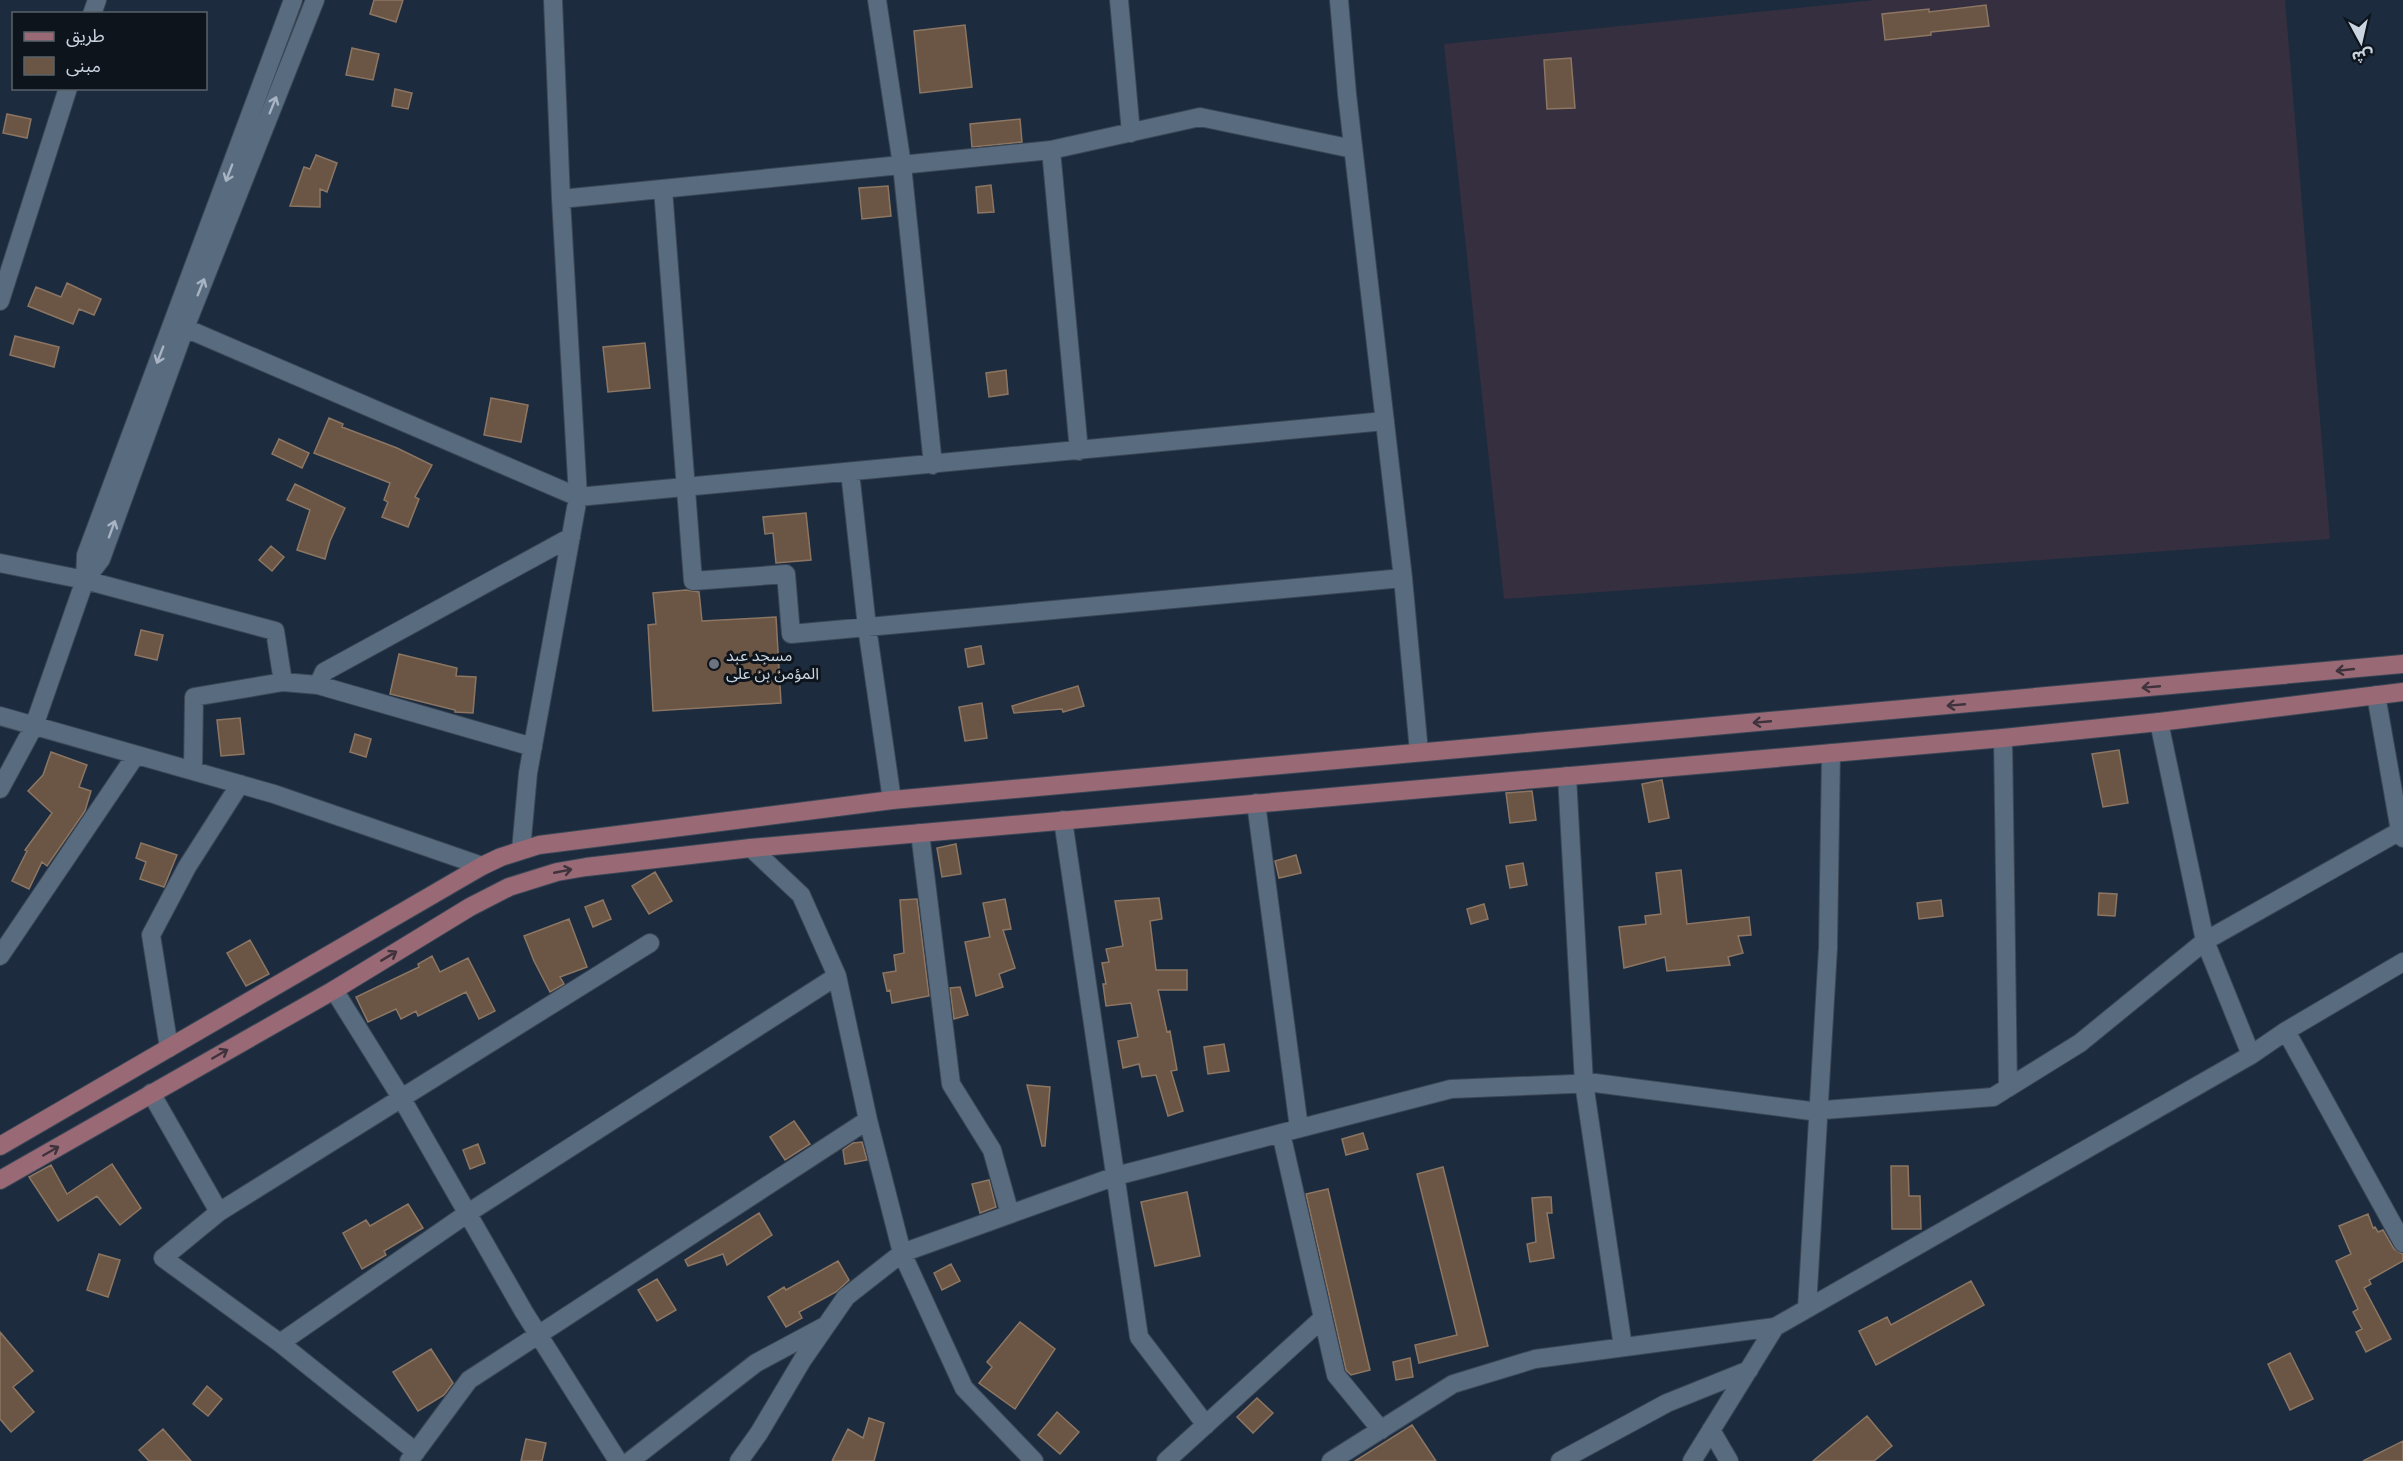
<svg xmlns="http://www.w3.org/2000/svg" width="2403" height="1461" viewBox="0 0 2403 1461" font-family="Overpass,'Noto Sans Arabic',sans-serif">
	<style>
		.commercial { fill: #352f3f }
		.building { fill: #6b5544; stroke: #8c7663; stroke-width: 1.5 }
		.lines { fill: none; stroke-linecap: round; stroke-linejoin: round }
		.minor-casing { stroke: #394655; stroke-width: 20 }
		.major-casing { stroke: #394655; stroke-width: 20 }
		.minor { stroke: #596b7f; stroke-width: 18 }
		.major { stroke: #996a76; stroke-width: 18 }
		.oneway { stroke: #a8b4c3 }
		.oneway2 { stroke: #3e323c }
		.worship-dot { fill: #6b7280; stroke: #0d141c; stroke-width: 2 }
		.labels { text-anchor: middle; stroke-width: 6; stroke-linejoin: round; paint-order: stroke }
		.poi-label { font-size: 16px; fill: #cad4e0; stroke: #0d141c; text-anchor: start }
	</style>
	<rect width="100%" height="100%" fill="#1c2c3e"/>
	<path class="commercial" d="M1875 0H2285L2330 539 1504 599 1444 44Z"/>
	<path class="building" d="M374 0H403L396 22 370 14Z
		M1986 5 1989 26 1931 32V35L1885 40 1882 14 1929 9V12Z
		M965 25 972 87 920 93 914 31Z
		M352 48 379 54 373 80 346 75Z
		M1571 58 1575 108 1547 109 1544 60Z
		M395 89 412 93 408 109 392 106Z
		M7 114 31 119 27 138 3 133Z
		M1020 119 1022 142 972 147 970 124Z
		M316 155 337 163 327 192 320 189V207L290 206 304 167 310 169Z
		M991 185 994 212 978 213 976 187Z
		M888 186 891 216 862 219 859 188Z
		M67 283 101 299 94 315 79 309 73 324 28 306 36 287 61 297Z
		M15 336 59 347 54 367 10 355Z
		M645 343 650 388 608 392 603 347Z
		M1006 370 1008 394 989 397 986 373Z
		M491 398 528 405 521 442 484 435Z
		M329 418 343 424 342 427 397 448 432 465 415 497 419 499 408 527 382 517 388 502 384 500 390 483 314 453Z
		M279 439 309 453 302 468 272 454Z
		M295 484 345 508 330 541 325 559 297 550 310 510 287 500Z
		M806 513 811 560 776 563 773 533 765 534 763 517Z
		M271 546 284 557 272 571 259 560Z
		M686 590 699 592 702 621 776 617 781 703 653 711 648 625 656 624 653 593Z
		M141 630 163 635 157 660 135 655Z
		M981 646 984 664 968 667 965 649Z
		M399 654 457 668 456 676 476 677 473 713 455 712V710L390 694Z
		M1078 686 1084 706 1063 712 1062 709 1014 713 1012 706Z
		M982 703 987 738 965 741 959 707Z
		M240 718 244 754 221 756 217 720Z
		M355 734 371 739 366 757 350 752Z
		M2119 750 2128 803 2103 807 2092 754Z
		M51 752 87 765 79 787 91 791 85 811 47 866 42 862 29 889 12 881 27 851 25 850 52 813 28 791 43 775Z
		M1662 780 1669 818 1649 822 1642 784Z
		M1532 791 1536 820 1510 823 1506 793Z
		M141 843 177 855 164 887 140 879 146 862 136 858Z
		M956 844 961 874 942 877 937 848Z
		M1296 855 1301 873 1279 878 1275 861Z
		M1523 863 1527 885 1510 888 1506 866Z
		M1681 870 1687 924 1749 917 1751 935 1738 936 1743 953 1728 957 1730 965 1667 971 1665 957 1624 968 1619 927 1646 924 1645 916 1661 914 1656 873Z
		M655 872 672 901 649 914 632 886Z
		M2099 893 2117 894 2115 916 2098 915Z
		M1159 898 1162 919 1150 921 1156 970H1187V990H1158L1167 1032 1170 1031 1177 1070 1171 1071 1183 1111 1168 1116 1156 1075 1142 1077 1139 1064 1123 1068 1118 1041 1138 1037 1131 1003 1106 1006 1103 984H1106L1102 963 1109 962 1106 949 1123 946 1115 901Z
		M917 899 929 996 892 1003 890 990 887 991 883 973 896 971 894 955 904 953 900 900Z
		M1005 899 1011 929 1003 930 1015 968 999 974 1003 987 976 996 965 942 990 937 983 903Z
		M603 900 611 919 593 927 585 907Z
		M1941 900 1943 916 1919 919 1917 903Z
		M1484 904 1488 919 1471 924 1467 909Z
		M569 919 587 967 560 977 564 984 550 992 534 961 524 936Z
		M250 940 269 974 246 986 227 953Z
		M432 956 440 972 468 958 495 1011 479 1019 466 992 418 1016 416 1011 401 1019 396 1009 368 1022 356 997 419 967 418 964Z
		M960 987 968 1015 954 1019 950 988Z
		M1224 1044 1229 1071 1208 1074 1204 1047Z
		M1027 1085 1050 1087 1045 1146H1042Z
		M794 1121 810 1144 785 1160 770 1137Z
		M1363 1133 1368 1149 1346 1155 1342 1139Z
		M862 1142 867 1160 845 1164 843 1150 853 1143Z
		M478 1144 485 1163 470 1169 463 1150Z
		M112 1164 141 1208 120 1225 97 1196 58 1221 29 1177 51 1165 67 1194Z
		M1891 1166H1908L1909 1196H1920L1921 1229H1892Z
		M1443 1167 1488 1346 1419 1363 1415 1345 1457 1335 1417 1174Z
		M989 1180 996 1207 980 1213 972 1184Z
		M1328 1189 1370 1370 1351 1375 1346 1370 1306 1194Z
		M1187 1192 1200 1256 1155 1266 1141 1202Z
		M1545 1197H1551L1552 1213H1547L1554 1258 1530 1262 1527 1244 1536 1242 1532 1198Z
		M408 1204 423 1228 384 1251 386 1255 362 1269 343 1233 366 1220 370 1226Z
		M759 1213 772 1235 727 1265 723 1254 688 1266 685 1260Z
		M2368 1214 2373 1228 2375 1227 2378 1232 2383 1230 2394 1249 2403 1254V1261L2369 1280 2371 1284 2364 1288 2391 1339 2366 1352 2356 1332 2362 1329 2353 1312 2358 1309 2336 1261 2351 1254 2339 1226Z
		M99 1254 120 1260 108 1297 87 1290Z
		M838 1261 849 1280 836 1292 799 1312 802 1318 786 1327 768 1297 784 1287 786 1290Z
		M951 1264 960 1281 942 1290 934 1273Z
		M657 1279 676 1310 657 1321 638 1290Z
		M1971 1281 1984 1305 1876 1365 1859 1331 1887 1317 1891 1325Z
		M1020 1322 1055 1349 1015 1409 979 1383 992 1367 987 1362Z
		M0 1332 33 1371 13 1387 34 1412 11 1432 0 1419Z
		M431 1349 453 1383 444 1395 418 1411 393 1372Z
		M2290 1353 2313 1399 2290 1410 2268 1364Z
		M1410 1358 1413 1377 1396 1380 1393 1362Z
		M207 1386 222 1399 208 1416 193 1404Z
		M1257 1398 1273 1413 1253 1433 1237 1417Z
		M1057 1412 1079 1432 1060 1454 1038 1435Z
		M1867 1416 1892 1446 1874 1461H1813Z
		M869 1418 884 1423 874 1461H832L848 1429 863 1438Z
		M1412 1425 1436 1461H1355Z
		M163 1429 191 1461H149L139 1450Z
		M526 1439 546 1443 542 1461H521Z
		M2403 1441V1461H2363Z"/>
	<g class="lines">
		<g class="minor-casing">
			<path id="minor" d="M877 0 902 165 933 465
				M1119 0 1131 133
				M1339 0 1347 94 1403 578 1419 752
				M92 14 97 0
				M1051 150 1079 451
				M663 189 693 581 786 574 791 634 1403 578
				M561 199 1051 150 1200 117 1353 149
				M0 301 68 88
				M185 328 578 497 1385 421
				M850 472 867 627 892 800
				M0 563 85 580 275 631 283 682 194 697 193 771
				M85 580 101 559 185 328 315 0
				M283 682 318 685 533 747
				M318 685 324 672 571 537
				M2376 695 2400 831 2403 838
				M0 716 274 794 482 866
				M2159 722 2205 941 2251 1055
				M2003 738 2008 1088
				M1567 776 1584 1083 1623 1347
				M0 789 34 726 85 580 86 555 293 0
				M1256 803 1299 1128
				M1063 820 1139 1337 1206 1425
				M920 833 951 1084 992 1150 1010 1214
				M751 848 801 895 837 976 868 1120 902 1253 964 1388 1034 1461
				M521 850 528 773 578 497 561 199 553 0
				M0 956 136 755
				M334 990 402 1099 524 1312 618 1461
				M2286 1031 2403 1243
				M169 1048 151 935 187 867 240 784
				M151 1093 219 1212
				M1281 1133 1336 1375 1381 1430
				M1807 1308 1828 948 1831 753
				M280 1343 468 1213 837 976
				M1711 1430 1729 1461
				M416 1452 280 1343 163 1258 219 1212 650 943
				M409 1461 469 1380 868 1120
				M630 1461 756 1363 825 1326
				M739 1461 759 1433 803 1359 846 1297 902 1253 1116 1176 1451 1089 1595 1083 1811 1111 1993 1097 2080 1043 2205 941 2400 831
				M1166 1461 1323 1318
				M1331 1461 1453 1384 1535 1359 1775 1327
				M1560 1461 1667 1403 1749 1370
				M1692 1461 1775 1327 2251 1055 2286 1031 2403 962"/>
		</g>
		<g class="major-casing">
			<path id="major" d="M0 1146 482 866 501 857 539 845 892 800 2403 664
				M0 1180 334 990 470 907 509 887 557 872 586 867 751 848 2003 738 2159 722 2403 692"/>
		</g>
		<use href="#minor" class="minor"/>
		<use href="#major" class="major"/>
	</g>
	<defs><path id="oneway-shaft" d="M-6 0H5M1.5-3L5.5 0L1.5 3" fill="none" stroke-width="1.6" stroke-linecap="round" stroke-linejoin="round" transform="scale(1.5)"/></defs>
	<g class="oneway">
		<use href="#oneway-shaft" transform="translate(273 105) rotate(-68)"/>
		<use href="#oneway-shaft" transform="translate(229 173) rotate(111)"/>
		<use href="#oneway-shaft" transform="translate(201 287) rotate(-68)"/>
		<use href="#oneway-shaft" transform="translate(160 355) rotate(111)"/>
		<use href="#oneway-shaft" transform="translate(112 529) rotate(-70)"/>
	</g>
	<g class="oneway2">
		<use href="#oneway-shaft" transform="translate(2345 670) rotate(174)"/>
		<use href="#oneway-shaft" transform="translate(2151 687) rotate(175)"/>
		<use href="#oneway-shaft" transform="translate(1956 705) rotate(175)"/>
		<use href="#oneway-shaft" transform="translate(1762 722) rotate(175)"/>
		<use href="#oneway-shaft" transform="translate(563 871) rotate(-11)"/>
		<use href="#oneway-shaft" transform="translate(389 956) rotate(-31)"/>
		<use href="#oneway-shaft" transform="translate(220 1054) rotate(-30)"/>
		<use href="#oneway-shaft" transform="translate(51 1151) rotate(-30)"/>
	</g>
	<circle class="worship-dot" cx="714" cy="664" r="6"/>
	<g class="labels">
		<g class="poi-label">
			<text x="726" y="661">مسجد عبد<tspan x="726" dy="18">المؤمن بن على</tspan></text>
		</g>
	</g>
	<rect x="12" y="12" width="195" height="78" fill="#0d141c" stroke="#59616a" stroke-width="1.5"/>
	<rect x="24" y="32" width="30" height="9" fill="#996a76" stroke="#59616a" stroke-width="1.5"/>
	<text x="66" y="42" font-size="18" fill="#cad4e0">طريق</text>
	<rect x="24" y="57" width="30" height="18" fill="#6b5544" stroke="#59616a" stroke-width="1.5"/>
	<text x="66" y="72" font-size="18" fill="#cad4e0">مبنى</text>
	<g transform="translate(2361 42) rotate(172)" stroke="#0d141c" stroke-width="4.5" paint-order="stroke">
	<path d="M0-4.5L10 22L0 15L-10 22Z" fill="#cad4e0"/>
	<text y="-9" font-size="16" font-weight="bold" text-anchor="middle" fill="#cad4e0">ش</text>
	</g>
</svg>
